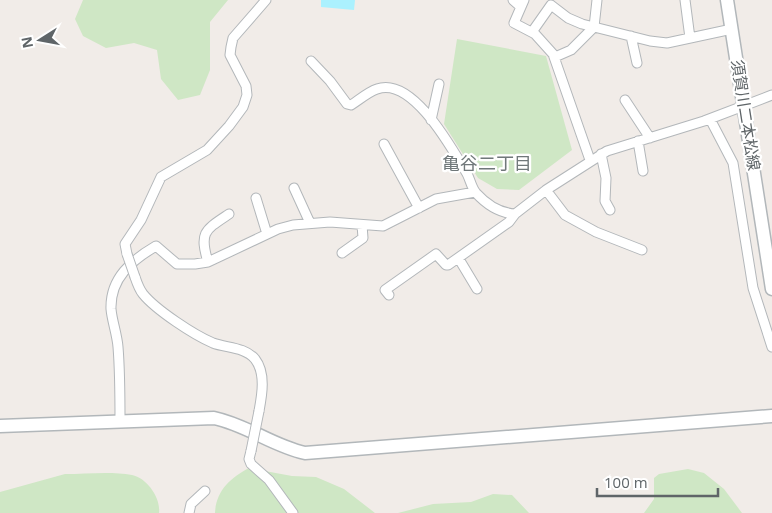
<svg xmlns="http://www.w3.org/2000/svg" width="772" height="513" viewBox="0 0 772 513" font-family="'Open Sans','Noto Sans JP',sans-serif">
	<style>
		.green { fill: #cfe7c5 }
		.water { fill: #abf1fe }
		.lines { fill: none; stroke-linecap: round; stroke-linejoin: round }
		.street-casing { stroke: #b3b7ba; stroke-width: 11 }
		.secondary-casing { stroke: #b2b7ba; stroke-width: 15 }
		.street { stroke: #fff; stroke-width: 9 }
		.secondary { stroke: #fff; stroke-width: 12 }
		.street-bridge-casing { stroke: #b3b7ba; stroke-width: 11; stroke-linecap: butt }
		.street-bridge { stroke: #fff; stroke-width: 9 }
		.labels { text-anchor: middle; stroke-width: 4.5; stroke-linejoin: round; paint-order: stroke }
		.street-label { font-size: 16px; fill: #5f6568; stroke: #fff }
		.neighbourhood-label { font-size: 18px; fill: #70787a; stroke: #fff }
	</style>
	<rect width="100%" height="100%" fill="#f1ece8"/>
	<path class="green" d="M83 0H228L210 22V70L200 95 178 100 161 79 157 50 134 43 106 48 83 36 75 19Z
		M457 39 546 56 572 150 519 190 497 189 478 178 444 124Z
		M249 468 292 476 316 477 344 489 375 513H215C216 491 230 478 249 468Z
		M688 469 704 473 724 489 742 513H644L654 499V478L659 474Z
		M65 474C86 474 111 471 132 475 147 478 161 498 159 513H0V492Z
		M493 494 512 495 529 513H398L433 504 471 502Z"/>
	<path class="water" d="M321 0H355L354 10 321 7Z"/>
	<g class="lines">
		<g class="street-casing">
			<path id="street" d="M513 0 521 7
				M524 0 514 23 535 34 553 54 590 160
				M685 0 690 38
				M532 32 551 5 568 18 582 24 650 41 667 43 732 29
				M631 36 637 63
				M555 57 571 50 594 27 597 0
				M311 61 330 81 347 104 351 105C359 100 368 92 377 89 412 76 451 147 466 172 470 178 471 187 476 193 486 204 500 213 515 214L546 190 607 151 704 121 772 95
				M625 100 650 138
				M710 119 733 163 753 288 772 347
				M431 120 439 84
				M638 141 643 171
				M384 144 419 208
				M601 154 606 178 605 201 610 210
				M294 188 310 223
				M546 190 565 215 596 232 642 250
				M256 198 267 234
				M342 253 363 238 362 225
				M127 254 125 244 141 220 161 177 207 150 229 126 243 107 247 95 246 86 230 55 231 47 233 38 266 0
				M459 259 477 289
				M208 262C199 232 205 230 229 214
				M135 277C137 283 139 289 143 294 156 310 194 335 213 343 226 348 245 347 255 359 266 373 262 395 259 411
				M389 295 385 290 436 254 446 265H448L509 222 515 214
				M120 421C120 396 120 371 118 347 117 334 112 321 111 309 110 278 132 260 156 246L177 264H195L208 262 278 229 293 225 330 222 383 226 436 199 475 192
				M251 451 249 459 251 464 269 480 293 513
				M189 513 191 504 205 491"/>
		</g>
		<g class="secondary-casing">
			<path id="secondary" d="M727 0 772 289
				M0 426 214 418C247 425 273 446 305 453L772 416"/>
		</g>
		<use href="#street" class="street"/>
		<use href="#secondary" class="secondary"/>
		<g class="street-bridge-casing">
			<path id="street-bridge" d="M127 254 135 277
				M251 451 259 411"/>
		</g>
		<use href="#street-bridge" class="street-bridge"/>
	</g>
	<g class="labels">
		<g class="street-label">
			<text transform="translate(746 115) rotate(81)" y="6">須賀川二本松線</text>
		</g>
		<g class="neighbourhood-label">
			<text x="487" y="170">亀谷二丁目</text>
		</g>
	</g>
	<g transform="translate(40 40) rotate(259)" stroke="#ffffff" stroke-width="4" paint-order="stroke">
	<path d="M0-4L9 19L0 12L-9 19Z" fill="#5f6568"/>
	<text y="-8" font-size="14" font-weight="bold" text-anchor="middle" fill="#5f6568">N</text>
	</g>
	<path d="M597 488v8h121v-8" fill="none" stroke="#5f6568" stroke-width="2.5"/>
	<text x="604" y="488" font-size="15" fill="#5f6568" stroke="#ffffff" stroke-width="4" paint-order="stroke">100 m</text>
</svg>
